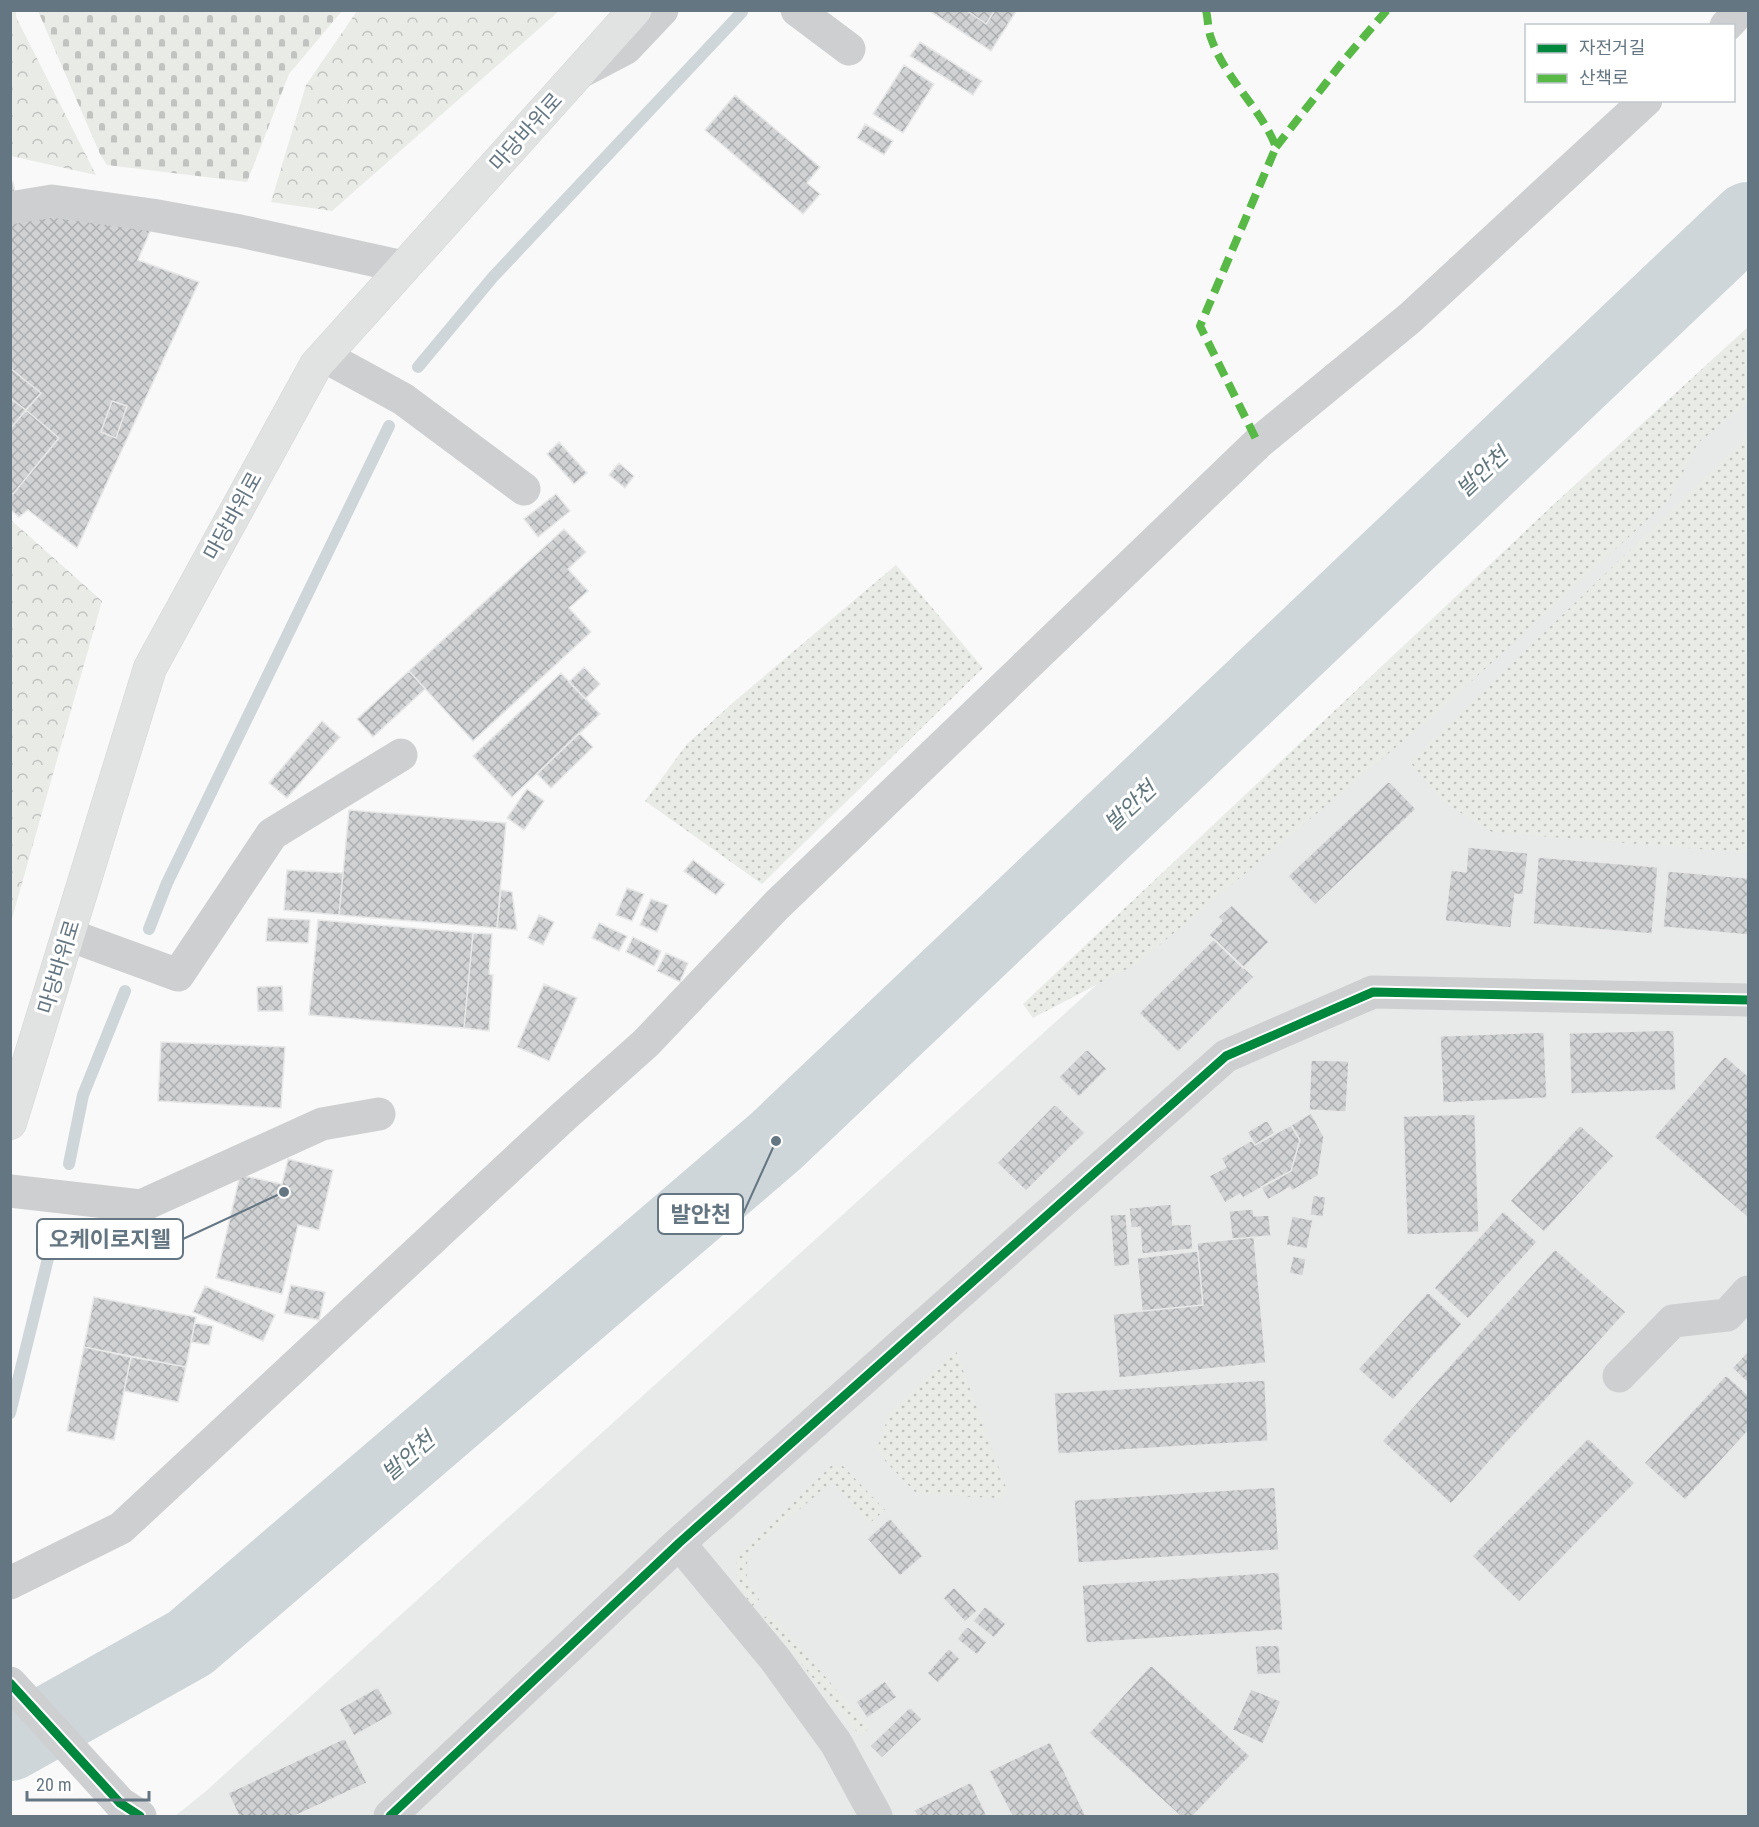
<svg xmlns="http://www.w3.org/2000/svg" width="1759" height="1827" viewBox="0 0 1759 1827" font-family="'Roboto Condensed','Noto Sans KR',sans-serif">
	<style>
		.built { fill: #e8e9e9 }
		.grass { fill: url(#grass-dots) }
		.forest { fill: url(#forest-crowns) }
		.cemetery { fill: url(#cemetery-stones) }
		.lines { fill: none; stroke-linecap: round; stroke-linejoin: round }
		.stream { stroke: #ced6d9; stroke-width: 12 }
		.river { stroke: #ced6d9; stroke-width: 74 }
		.building { fill: url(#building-cross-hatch); stroke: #e8e8e8; stroke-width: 1.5 }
		.major-casing { stroke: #d5d6d7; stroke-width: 34 }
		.minor { stroke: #cecfd0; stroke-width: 33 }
		.major { stroke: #e1e2e2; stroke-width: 33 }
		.quiet { stroke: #58b947; stroke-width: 8; stroke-dasharray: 15 8; stroke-linecap: butt }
		.cycleway-casing { stroke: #fff; stroke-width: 13 }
		.cycleway { stroke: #00873e; stroke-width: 9 }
		.labels { text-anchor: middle; stroke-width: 6; stroke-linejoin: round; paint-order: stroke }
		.street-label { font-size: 21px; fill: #657683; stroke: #fff }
		.water-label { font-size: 22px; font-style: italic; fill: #60757c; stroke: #fff }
		.leader { fill: none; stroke: #657683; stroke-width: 2 }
		.callout-dot { fill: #657683; stroke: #fff; stroke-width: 2 }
		.callout { fill: #fff; stroke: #657683; stroke-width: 2 }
		.callout-label { font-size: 22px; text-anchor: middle; font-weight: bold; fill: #657683 }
	</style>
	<defs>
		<pattern id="grass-dots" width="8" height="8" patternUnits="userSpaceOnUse" patternTransform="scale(1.5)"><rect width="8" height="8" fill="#e8ebe6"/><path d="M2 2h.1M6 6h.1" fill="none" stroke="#c0c3c0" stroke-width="1.8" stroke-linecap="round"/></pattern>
		<pattern id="forest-crowns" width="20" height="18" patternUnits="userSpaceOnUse" patternTransform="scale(1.5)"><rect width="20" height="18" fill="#e8ebe6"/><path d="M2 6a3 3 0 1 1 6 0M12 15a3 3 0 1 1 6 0" fill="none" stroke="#c0c3c0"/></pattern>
		<pattern id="cemetery-stones" width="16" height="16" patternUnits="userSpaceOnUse" patternTransform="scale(1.5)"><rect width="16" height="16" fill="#e8ebe6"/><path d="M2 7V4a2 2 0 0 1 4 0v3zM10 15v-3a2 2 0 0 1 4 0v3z" fill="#c0c3c0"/></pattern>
		<pattern id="building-cross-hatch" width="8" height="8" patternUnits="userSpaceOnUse" patternTransform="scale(1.5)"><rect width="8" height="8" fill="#d0d2d3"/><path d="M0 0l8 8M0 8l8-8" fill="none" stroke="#acafb1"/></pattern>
	</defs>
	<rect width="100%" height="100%" fill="#f9f9f9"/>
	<path class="built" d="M1748 395V1816H175L205 1792Z"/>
	<path class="grass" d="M1748 327V403L1699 442 1668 501 1438 712 1138 963 1033 1018 1023 1004 1553 505Z
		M1748 436V853L1492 832 1442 801 1410 762Z
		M896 565 983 668 762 884 645 801 687 744 736 700Z
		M956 1351 1008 1493 1001 1498 972 1497 916 1493 886 1462 877 1448 890 1412Z
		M831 1466H843L885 1510 869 1524 833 1482 828 1485 752 1550C741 1573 747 1581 760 1601L752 1606C739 1587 734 1580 737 1557Z
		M770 1612 869 1728 860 1736 764 1618Z"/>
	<path class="forest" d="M16 10V17L96 175 11 156 10 11Z
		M357 11H559L332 211 271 202 306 85Z
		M11 520 102 601 11 922Z"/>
	<path class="cemetery" d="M38 11V10L342 11 289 74 247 182 107 165 100 154Z"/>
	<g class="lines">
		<path class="stream" d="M418 367 493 277 742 12
			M149 929 167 883 389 426
			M69 1164 83 1095 125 991
			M10 1413 55 1230"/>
		<path class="river" d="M10 1744 190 1643 776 1141 1748 219"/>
	</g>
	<path class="building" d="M928 10H966L986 24 995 10H1017L991 51Z
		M966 10H995L986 24Z
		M920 42 982 81 973 95 910 56Z
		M904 65 934 84 903 133 873 114Z
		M735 95 820 167 807 183 820 194 803 214 705 130Z
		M865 124 893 141 884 155 857 138Z
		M10 182H13L20 220 96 213 151 229 138 260 199 282 77 548 28 510 19 517 10 509Z
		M10 368 41 393 26 410 10 398Z
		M10 398 26 410 10 429Z
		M112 401 127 406 116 438 101 432Z
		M26 410 59 438 13 494 10 492V429Z
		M559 442 587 473 574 484 547 454Z
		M619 463 634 476 625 488 609 475Z
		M556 494 570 511 538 537 524 519Z
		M564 529 586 552 568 569 588 591 569 608 591 632 473 741 409 671Z
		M584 667 600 684 585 699 569 682Z
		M409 671 425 689 373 737 357 719Z
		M561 673 600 714 512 797 473 756Z
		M322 721 340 737 287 798 269 783Z
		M579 733 593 747 551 788 537 774Z
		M1389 781 1416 809 1315 905 1288 876Z
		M527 789 544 801 524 830 507 818Z
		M349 810 506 823 497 928 339 915Z
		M1468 847 1528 853 1523 895 1515 894 1511 928 1445 921 1451 870 1466 872Z
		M1538 857 1658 867 1652 934 1533 924Z
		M693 860 725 884 716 895 684 871Z
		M287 870 343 873 339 915 284 910Z
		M1668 871 1748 878V935L1663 927Z
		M627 888 644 894 632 921 616 915Z
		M501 890 512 892 517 930 497 928Z
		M651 899 668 905 657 932 640 925Z
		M1232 905 1269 942 1243 968 1209 935 1222 921 1218 917Z
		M539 915 554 922 543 945 528 938Z
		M268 918 310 920 308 943 266 941Z
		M318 920 473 933 464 1028 309 1015Z
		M599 923 627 936 619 951 592 938Z
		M473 933 492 934 489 974 493 975 489 1031 464 1028Z
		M633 937 661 951 654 966 626 952Z
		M1214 939 1254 977 1178 1052 1139 1013Z
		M666 953 688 963 680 982 657 971Z
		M544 984 577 998 549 1061 517 1047Z
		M282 986 283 1011H258L257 987Z
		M1674 1030 1676 1090 1571 1094 1569 1033Z
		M1544 1032 1547 1098 1443 1103 1440 1036Z
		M161 1042 285 1047 281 1108 158 1101Z
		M1087 1049 1107 1069 1079 1097 1059 1077Z
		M1725 1056 1748 1076V1218L1654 1137Z
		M1311 1060 1349 1061 1346 1112 1309 1110Z
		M1055 1104 1085 1133 1026 1191 997 1163Z
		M1311 1113 1324 1137 1318 1176 1292 1191 1290 1187 1268 1200 1261 1187 1291 1171 1300 1140 1291 1125Z
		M1475 1114 1479 1232 1407 1235 1403 1116Z
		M1267 1120 1275 1133 1255 1145 1247 1132Z
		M1291 1125 1300 1140 1291 1171 1243 1198 1240 1194 1225 1203 1209 1176 1226 1167 1221 1158 1252 1140 1255 1145Z
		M1580 1125 1614 1156 1544 1232 1510 1201Z
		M288 1159 333 1170 319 1230 298 1225 282 1294 216 1278 240 1175 282 1184Z
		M1313 1195 1326 1197 1323 1217 1310 1215Z
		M1171 1204 1173 1225 1191 1224 1193 1249 1142 1254 1140 1227 1131 1228 1129 1208Z
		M1253 1209 1254 1216 1269 1215 1271 1236 1232 1239 1229 1211Z
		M1503 1211 1537 1242 1468 1319 1434 1288Z
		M1126 1214 1130 1265 1114 1267 1110 1215Z
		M1292 1216 1313 1220 1307 1249 1286 1245Z
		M1254 1237 1266 1363 1119 1378 1113 1314 1203 1305 1197 1243Z
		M1555 1249 1626 1312 1451 1504 1382 1441Z
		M1198 1251 1203 1305 1142 1311 1137 1258Z
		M1293 1256 1306 1259 1303 1276 1289 1273Z
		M291 1285 325 1292 319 1320 284 1313Z
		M205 1286 275 1315 263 1341 193 1312Z
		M1428 1292 1462 1324 1393 1400 1358 1369Z
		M94 1297 196 1317 186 1367 84 1347Z
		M195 1323 213 1326 209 1345 191 1342Z
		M84 1347 131 1357 114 1440 67 1431Z
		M1748 1351V1383L1732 1368Z
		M131 1357 186 1367 178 1402 124 1391Z
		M1726 1375 1748 1395V1431L1685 1500 1644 1463Z
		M1265 1380 1268 1441 1058 1454 1054 1393Z
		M1588 1438 1635 1483 1519 1602 1472 1556Z
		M1275 1487 1279 1550 1078 1563 1074 1500Z
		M890 1518 923 1556 900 1576 867 1539Z
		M1279 1572 1283 1630 1086 1643 1082 1585Z
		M954 1587 977 1611 965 1622 943 1598Z
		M985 1606 1006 1624 994 1638 973 1621Z
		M967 1626 987 1642 977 1655 957 1639Z
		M1279 1645 1281 1673 1257 1675 1255 1646Z
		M949 1648 960 1659 938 1683 927 1673Z
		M1151 1665 1250 1756 1193 1816H1180L1089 1733Z
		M885 1681 897 1697 867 1718 856 1702Z
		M378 1687 393 1714 354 1736 339 1709Z
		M1251 1689 1281 1701 1263 1744 1232 1730Z
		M910 1707 922 1719 882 1758 870 1746Z
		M345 1738 367 1783 295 1816H239L228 1793Z
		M1050 1742 1086 1816H1012L989 1771Z
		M971 1782 987 1816H917L914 1810Z"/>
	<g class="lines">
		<g class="major-casing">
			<path id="major" d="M10 1123 150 668 316 365 635 10"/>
		</g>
		<path class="minor" d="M797 10 849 49
			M1726 26 1741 10
			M580 72 626 48 662 10
			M10 208 52 201 152 215 240 231 404 267
			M324 356 403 399 524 489
			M69 935 178 975 272 834 401 755
			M10 1191 141 1206 322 1124 379 1114
			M1619 1376 1673 1321 1727 1315 1748 1292
			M679 1543 775 1659 836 1743 876 1816
			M10 1583 121 1528 563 1117 646 1043 777 905 1258 443 1410 318 1646 100
			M10 1683 120 1803 140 1816
			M390 1816 679 1543 1226 1056 1373 992 1748 1000"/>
		<use href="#major" class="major"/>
		<path class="quiet" d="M1206 10C1208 19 1208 30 1211 38 1225 79 1261 108 1276 147L1200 326 1258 443
			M1276 147 1344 60 1387 10"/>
		<g class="cycleway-casing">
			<path id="cycleway" d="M10 1683 120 1803 140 1816
				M390 1816 679 1543 1226 1056 1373 992 1748 1000"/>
		</g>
		<use href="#cycleway" class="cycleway"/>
	</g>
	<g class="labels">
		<g class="street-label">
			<text transform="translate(526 132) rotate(-48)" y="7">마당바위로</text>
			<text transform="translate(233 516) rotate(-61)" y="7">마당바위로</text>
			<text transform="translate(59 967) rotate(-73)" y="7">마당바위로</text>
		</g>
		<g class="water-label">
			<text transform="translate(1482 472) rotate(-43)" y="8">발안천</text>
			<text transform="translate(1130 806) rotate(-43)" y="8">발안천</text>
			<text transform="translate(408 1456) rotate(-41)" y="8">발안천</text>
		</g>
	</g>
	<path class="leader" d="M776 1141L743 1214M284 1192L183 1239"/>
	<g class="callout-dot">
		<circle cx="776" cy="1141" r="6"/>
		<circle cx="284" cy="1192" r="6"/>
	</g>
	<g class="callout">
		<rect x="658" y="1194" width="85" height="40" rx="6"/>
		<rect x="37" y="1219" width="146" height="40" rx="6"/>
	</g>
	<g class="callout-label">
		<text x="701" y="1222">발안천</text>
		<text x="110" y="1247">오케이로지웰</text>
	</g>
	<rect width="1759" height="1827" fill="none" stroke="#657683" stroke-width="24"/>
	<rect x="1525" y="24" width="210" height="78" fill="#ffffff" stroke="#c1c8cd" stroke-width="1.5"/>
	<rect x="1537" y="44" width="30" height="9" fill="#00873e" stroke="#c1c8cd" stroke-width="1.5"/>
	<text x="1579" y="54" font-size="18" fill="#657683">자전거길</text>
	<rect x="1537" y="74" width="30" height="9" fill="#58b947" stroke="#c1c8cd" stroke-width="1.5"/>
	<text x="1579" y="84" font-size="18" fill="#657683">산책로</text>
	<path d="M27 1791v9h122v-9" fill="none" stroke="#657683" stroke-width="3"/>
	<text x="36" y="1791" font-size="18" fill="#657683" stroke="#ffffff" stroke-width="4.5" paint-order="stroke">20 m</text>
</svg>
